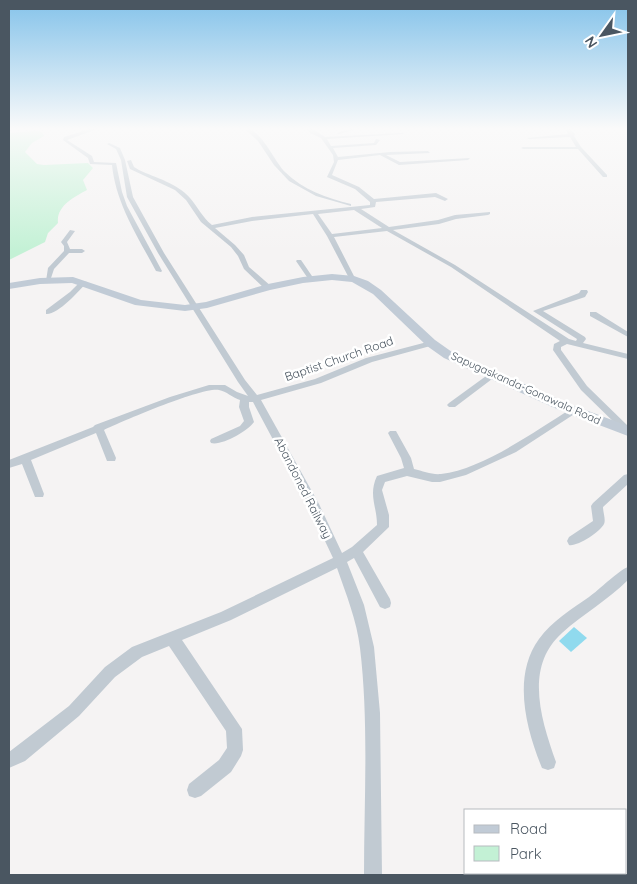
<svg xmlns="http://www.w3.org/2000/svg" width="637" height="884" viewBox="0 0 637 884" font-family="Quicksand,sans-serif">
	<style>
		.green { fill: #c3f1d5 }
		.water { fill: #90daee }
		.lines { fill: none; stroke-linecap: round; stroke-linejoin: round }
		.street { fill: #c1cad2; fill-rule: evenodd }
		.secondary { fill: #c1cbd6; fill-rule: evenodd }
		.labels { text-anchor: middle; stroke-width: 5; stroke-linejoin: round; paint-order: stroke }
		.far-street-label { font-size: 11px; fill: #4a5661; stroke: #fff }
		.street-label { font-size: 12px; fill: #4a5661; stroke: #fff }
	</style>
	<rect width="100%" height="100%" fill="#f5f3f3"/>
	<path class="green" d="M36 131 42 132 44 136 32 143 25 152 37 164 44 165 88 163 93 168 83 180 87 190C74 197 56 206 58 223L48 233 45 242 9 260V133Z"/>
	<path class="water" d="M574 627 587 638 571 652 559 641Z"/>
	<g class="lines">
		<path class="street" d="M93 128H100L67 140 92 156 94 162 116 163 122 192 127 206 162 271 161 272 156 271C138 237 116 204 112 165L90 164 88 158 63 140 64 137Z
			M244 128C261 128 274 161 285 172 303 190 327 198 351 204V206L316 196 289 181 274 165 258 141Z
			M306 128H311L325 137 402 133 404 134 327 139 331 146 374 143 376 139 380 140 376 145 333 148 338 157 390 152 428 151 430 153 386 155 400 162 470 158 468 160 399 165 380 155 338 160 332 175 359 187 374 199 436 193 448 199 445 201 435 197 376 202 375 207 361 209 389 227 438 220 455 215 490 212V214L488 215 456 219 439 224 393 230 455 265 569 339 576 341 577 339 533 311 579 293 581 290H587L588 292 585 297 543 311 585 337 586 339 583 343 628 354V359L567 344 561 347V350L587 386 628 426V434L625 433 581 390 553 350 554 344 560 341 451 267 387 231 334 237 355 278 352 280 349 278 327 236 313 214 252 221 215 228 235 245 244 255 249 267 272 287 265 289 244 269 238 256 231 247 201 222 186 200 175 190 130 169 127 161 131 160 134 167 139 170C156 178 177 183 190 198 198 207 202 217 212 225L252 217 370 205V202L355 189 327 177 334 162 333 155 321 138 310 133ZM354 210 382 228 332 234 318 214Z
			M353 128H361L339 134 337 133Z
			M565 128H569L575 134 574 136 581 147 607 175V177H603L578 149H523L521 148 523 147H576L570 137 529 139 527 138 568 134Z
			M109 143 120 148 125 160 133 197 164 253 245 380 257 395 315 379 366 358 431 341 435 343 434 345 372 362 321 383 261 400 319 504 342 553 352 547 377 525C377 506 368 495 377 476L404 468 401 458 388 433 390 431H396L411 458 414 469C423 471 432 475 441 474 483 469 535 431 571 409H577L579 411 516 452 466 475 440 482H432L407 476 385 482 382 490 389 515V527L363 552 390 599 391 603 390 607 385 609 380 607 354 558 347 562 364 605 374 647 380 713 382 875H364C364 800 369 723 360 648 357 621 346 594 337 568L231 620 182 640 242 729 243 750 241 756 231 772 201 796 195 798 189 796 187 790 189 784 219 760 227 748 226 731 169 646 142 657 115 677 79 716 25 761 9 768V752L69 706 105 667 132 647 221 612 333 558 309 507 253 402H249V407L254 422C248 431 222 446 211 443L210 441 211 439 240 426 244 421 239 407 240 400C233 398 226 391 219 390 202 387 123 421 104 430L116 458 115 461H107L96 433 31 460 44 494 43 497H35L22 464 9 468V460L93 427 95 425 170 397 209 385H225L237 392 248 396 238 382 158 253 127 197 121 160 116 149 107 144Z
			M70 230 75 231 67 242 70 249H82L85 251 82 253H69L54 269 50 281H46L48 268 64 251V246L61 242Z
			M297 260H301L314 279 313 280H309L296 261Z
			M81 281 87 282C79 291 58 315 46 314V310L70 292Z
			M590 312H596L628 332V337L590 316Z
			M493 371 496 372 497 374 496 376 455 407H449L447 405 449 403Z
			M628 474V484L603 507C603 512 606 520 604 524 600 532 577 547 569 545L567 541 569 537 593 521 591 506 593 503 624 475Z
			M628 567V580C608 600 583 614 562 633 524 667 541 720 556 762L554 768 548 770 542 768C526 729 512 676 539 639 552 621 572 609 589 597 599 590 619 570 628 567Z"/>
		<path class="secondary" d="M332 274 354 276 368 281 381 290 435 340 452 352 567 403 628 426V436L557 409 444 358 427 346 373 294 352 282 332 280 303 283 270 290 207 308 185 311 135 305 72 283 40 284 9 289V283L40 278 73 277 141 300 185 305 206 302 268 284 303 277Z"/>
	</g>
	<linearGradient id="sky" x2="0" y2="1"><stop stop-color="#85c3ea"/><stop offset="0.51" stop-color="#fafafa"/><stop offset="1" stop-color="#fafafa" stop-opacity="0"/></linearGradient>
	<rect width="637" height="252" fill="url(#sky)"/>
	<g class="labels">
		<g class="far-street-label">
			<text transform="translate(526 388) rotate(24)" y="4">Sapugaskanda-Gonawala Road</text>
		</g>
		<g class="street-label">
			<text transform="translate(339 359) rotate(-19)" y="4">Baptist Church Road</text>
			<text transform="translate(303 488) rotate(63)" y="4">Abandoned Railway</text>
		</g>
	</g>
	<rect width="637" height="884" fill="none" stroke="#4a5661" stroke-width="20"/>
	<rect x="464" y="809" width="162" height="65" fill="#ffffff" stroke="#b7bbc0"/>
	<rect x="474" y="825" width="25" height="8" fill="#c1cbd6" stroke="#b7bbc0"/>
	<text x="510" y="834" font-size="15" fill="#4a5661">Road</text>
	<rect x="474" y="846" width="25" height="15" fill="#c3f1d5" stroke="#b7bbc0"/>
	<text x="510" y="859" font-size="15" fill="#4a5661">Park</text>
	<g transform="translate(602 35) rotate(237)" stroke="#ffffff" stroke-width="4" paint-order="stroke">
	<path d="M0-4L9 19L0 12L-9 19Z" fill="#4a5661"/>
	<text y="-8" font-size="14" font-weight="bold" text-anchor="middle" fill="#4a5661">N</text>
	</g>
</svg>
